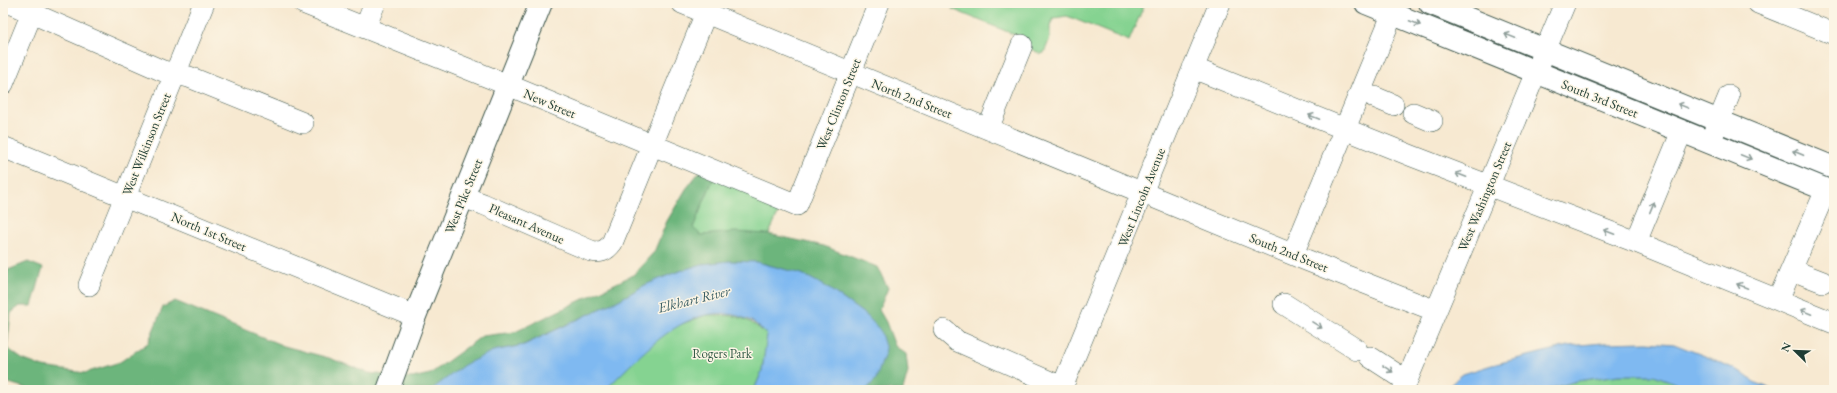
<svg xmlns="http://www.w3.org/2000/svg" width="1837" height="393" viewBox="0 0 1837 393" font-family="'EB Garamond',serif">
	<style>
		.green { fill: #85d391; stroke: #528862 }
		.forest { fill: #6cb57b; stroke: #467958 }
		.water { fill: #7fb9f1; stroke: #4f7b92 }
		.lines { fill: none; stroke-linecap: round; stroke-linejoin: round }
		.minor-casing { stroke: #3f574c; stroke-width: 22 }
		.major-casing { stroke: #3f574c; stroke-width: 24 }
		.highway-casing { stroke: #3f574c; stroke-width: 24 }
		.minor { stroke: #fff; stroke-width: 21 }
		.major { stroke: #fff; stroke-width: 22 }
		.highway { stroke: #fff; stroke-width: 22 }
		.oneway { stroke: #8f9e9a }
		.labels { text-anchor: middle; stroke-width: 3; stroke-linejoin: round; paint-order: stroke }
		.street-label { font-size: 13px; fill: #1f3d34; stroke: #fcf5e5 }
		.park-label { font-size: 13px; fill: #335b47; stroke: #fcf5e5 }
		.water-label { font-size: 14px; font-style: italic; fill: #375c63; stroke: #fcf5e5 }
	</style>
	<rect width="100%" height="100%" fill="#fcf5e5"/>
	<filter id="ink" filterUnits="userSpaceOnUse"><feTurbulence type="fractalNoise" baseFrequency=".025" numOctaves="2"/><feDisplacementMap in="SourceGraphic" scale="8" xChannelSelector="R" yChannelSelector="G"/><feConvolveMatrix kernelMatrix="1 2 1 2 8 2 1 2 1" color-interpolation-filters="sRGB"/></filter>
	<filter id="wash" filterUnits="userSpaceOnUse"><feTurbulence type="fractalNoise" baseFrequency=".012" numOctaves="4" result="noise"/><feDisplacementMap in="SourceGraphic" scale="16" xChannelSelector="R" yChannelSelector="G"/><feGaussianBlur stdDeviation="0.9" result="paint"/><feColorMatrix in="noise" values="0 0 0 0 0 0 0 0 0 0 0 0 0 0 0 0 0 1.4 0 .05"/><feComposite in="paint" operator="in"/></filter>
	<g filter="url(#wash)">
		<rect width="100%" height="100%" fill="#f7e9d1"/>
		<path class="green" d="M955 3H1145L1129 41 1067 16 1054 18 1050 26V38L1044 53 1041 54 1029 48 1025 39 952 9Z
			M1430 14 1519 48 1516 53 1428 17Z
			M716 172 784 200 767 238 730 261 702 264 674 273Z
			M706 315C733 315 746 315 767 335L762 371 754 390H605L640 354 674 327Z
			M1619 375H1654L1694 390H1545L1577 381Z"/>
		<path class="forest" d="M703 167 716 172 693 228 701 235 735 232 768 234 824 246 877 267 888 288 879 310 886 322 895 346 906 354 908 372 903 390H866L876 379 867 316 825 286 802 274 757 262 730 261 702 264 674 273 645 285 619 300 523 345 493 351 431 390H32L3 381V272L28 262 43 268 32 306H20L11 313 7 348 22 359 43 367 85 373 120 362 148 343 163 307 175 301 284 346 329 358 369 373 412 378 430 374 482 336 515 332 633 275 654 252 667 221 686 189Z"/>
		<path class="water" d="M730 261 757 262 802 274 825 286 867 316 880 330 886 350 876 379 866 390H754L762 371 767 335C763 331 758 325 753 322 693 291 644 353 605 390H431L464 365 493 351 524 345 619 300 645 285 674 273 702 264Z
			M1647 342 1674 344 1715 360 1741 372 1754 382 1774 390H1694L1654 375H1619L1577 381 1545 390H1444L1463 374 1492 365 1568 346 1603 343Z"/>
	</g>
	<g filter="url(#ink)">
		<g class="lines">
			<g class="minor-casing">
				<path id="minor" d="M9 3 163 71 189 77 303 123
					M303 3 508 85 797 205 879 3
					M682 3 1306 260 1436 311
					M1758 3 1834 34
					M365 28 375 3
					M1193 68 1412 156 1636 242 1834 323
					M3 84 36 3
					M1374 97 1393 105
					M1413 113 1432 121
					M988 129 1022 45
					M1710 142 1729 96
					M3 147 415 316
					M463 197 483 204 591 251C601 253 606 251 612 243L706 13
					M1636 242 1682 131
					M1293 254 1397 3
					M1792 270 1823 282
					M89 285 204 3
					M1778 300 1826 190
					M1284 304 1357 350
					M944 330 957 341 1062 387
					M1370 357 1407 381
					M1061 390 1220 3
					M1403 390 1565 3"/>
			</g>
			<g class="major-casing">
				<path id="major" d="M1366 3 1834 193
					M1430 3 1834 168"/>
			</g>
			<g class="highway-casing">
				<path id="highway" d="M388 390 415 316 541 3"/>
			</g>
			<use href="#minor" class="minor"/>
			<use href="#major" class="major"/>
			<use href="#highway" class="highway"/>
		</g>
		<defs><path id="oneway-shaft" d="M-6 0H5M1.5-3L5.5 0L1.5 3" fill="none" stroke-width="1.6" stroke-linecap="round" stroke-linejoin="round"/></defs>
		<g class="oneway">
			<use href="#oneway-shaft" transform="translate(1415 23) rotate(22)"/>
			<use href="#oneway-shaft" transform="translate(1510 36) rotate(-158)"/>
			<use href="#oneway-shaft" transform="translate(1683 106) rotate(-158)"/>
			<use href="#oneway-shaft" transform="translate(1314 117) rotate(-158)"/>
			<use href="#oneway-shaft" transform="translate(1798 153) rotate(-157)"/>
			<use href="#oneway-shaft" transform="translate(1746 157) rotate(22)"/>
			<use href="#oneway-shaft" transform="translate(1461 175) rotate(-159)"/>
			<use href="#oneway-shaft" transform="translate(1652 207) rotate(-68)"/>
			<use href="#oneway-shaft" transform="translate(1609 232) rotate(-159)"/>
			<use href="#oneway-shaft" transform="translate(1742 286) rotate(-158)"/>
			<use href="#oneway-shaft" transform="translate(1806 312) rotate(-158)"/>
			<use href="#oneway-shaft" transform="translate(1317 325) rotate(32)"/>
			<use href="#oneway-shaft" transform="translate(1388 369) rotate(32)"/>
		</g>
	</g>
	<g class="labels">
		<g class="street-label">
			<text transform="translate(912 98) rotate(22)" y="5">North 2nd Street</text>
			<text transform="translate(1600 98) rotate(22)" y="5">South 3rd Street</text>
			<text transform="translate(550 103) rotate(23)" y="5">New Street</text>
			<text transform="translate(838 104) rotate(-68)" y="5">West Clinton Street</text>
			<text transform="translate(146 144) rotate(-68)" y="5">West Wilkinson Street</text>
			<text transform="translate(463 196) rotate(-68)" y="5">West Pike Street</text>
			<text transform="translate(1484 196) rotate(-67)" y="5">West Washington Street</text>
			<text transform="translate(1141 197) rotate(-68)" y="5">West Lincoln Avenue</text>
			<text transform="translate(527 223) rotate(24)" y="5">Pleasant Avenue</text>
			<text transform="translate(209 231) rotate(23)" y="5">North 1st Street</text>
			<text transform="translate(1289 252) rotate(22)" y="5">South 2nd Street</text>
		</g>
		<g class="park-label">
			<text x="722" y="358">Rogers Park</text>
		</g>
		<g class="water-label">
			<text transform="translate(694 299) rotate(-14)" y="5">Elkhart River</text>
		</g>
	</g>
	<rect width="1837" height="393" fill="none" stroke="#fcf5e5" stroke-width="16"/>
	<g transform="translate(1795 351) rotate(293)" stroke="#fcf5e5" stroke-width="3" paint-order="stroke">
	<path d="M0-3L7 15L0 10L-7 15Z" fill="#1f3d34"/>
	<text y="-6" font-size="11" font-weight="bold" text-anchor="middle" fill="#1f3d34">N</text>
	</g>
</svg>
